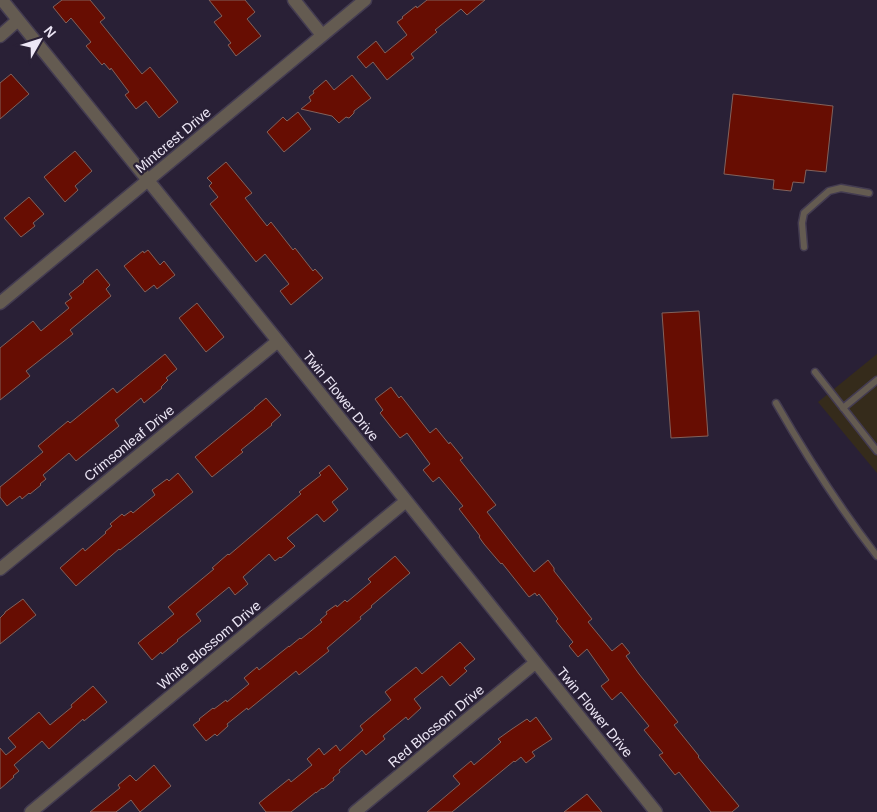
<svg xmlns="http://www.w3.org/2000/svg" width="877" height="812" viewBox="0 0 877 812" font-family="Helvetica,sans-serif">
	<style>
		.commercial { fill: #352b1b }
		.building { fill: #670d02; stroke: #82625c }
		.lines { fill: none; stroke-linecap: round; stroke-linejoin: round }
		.service-casing { stroke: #443c51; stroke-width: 9 }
		.minor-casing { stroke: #443c51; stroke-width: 15 }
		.service { stroke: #645b51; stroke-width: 6 }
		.minor { stroke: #645b51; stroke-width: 12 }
		.labels { text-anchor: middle; stroke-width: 4.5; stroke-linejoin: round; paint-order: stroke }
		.street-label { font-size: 14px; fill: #ece6f5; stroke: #292036 }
	</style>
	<rect width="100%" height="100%" fill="#292036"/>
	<path class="commercial" d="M877 354V473L818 402Z"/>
	<path class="building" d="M62 0H90L105 18 100 22 142 74 150 67 178 102 159 118 146 101 136 109 125 95 129 92 111 68 110 70 104 63 102 65 86 46 91 42 71 18 66 23 53 7Z
		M209 0H245L255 12 247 19 261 36 236 56 228 45 231 43 214 22 222 16Z
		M427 0H485L467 15 461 9 435 30 437 32 411 54 414 58 387 80 373 62 366 68 357 57 376 41 385 53 407 35 397 22 403 18 402 17 416 6 417 8Z
		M11 74 29 94 0 119V83Z
		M352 75 371 98 354 111V113L349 118 346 117 339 123 332 116 301 109 311 101 309 97 314 93 313 91 326 80 334 90Z
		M733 94 833 106 826 172 806 170 804 183 793 182 791 191 773 189 774 180 724 174Z
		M298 112 311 129 284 152 267 132 283 117 287 121Z
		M75 151 92 171 75 186 78 190 65 202 44 177Z
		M226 162 252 193 245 198 267 226 271 222 293 250 295 248 313 271 315 269 323 278 291 305 280 291 289 284 265 254 256 262 210 204 218 197 209 186 212 183 207 178Z
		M29 197 44 214 33 223 35 226 21 237 4 218Z
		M148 250 160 265 164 261 175 275 157 289 154 285 145 292 124 266 143 251 144 253Z
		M97 269 110 285 106 289 111 296 70 330 73 334 26 371 30 376 0 400V348L33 321 41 331 69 308 65 303 72 298 69 294 84 282 83 281Z
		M197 303 224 337 206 352 179 318Z
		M699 311 708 436 671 438 662 313Z
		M165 354 177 369 166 378 168 380 161 387 162 388 144 403 141 398 115 420 119 426 76 461 69 453 43 475 46 479 40 484 41 485 30 494 29 493 22 499 20 496 7 506 0 497V487L43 452 38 446 68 421 70 423 113 388 117 393Z
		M391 387 399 398 401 396 430 433 436 428 449 444 450 442 463 458 460 460 496 505 487 512 534 572 548 560 554 568V571L592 619 588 622 612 651 622 643 630 653 626 656 639 674 678 722 674 725 699 756 698 757 739 806 732 812H711L679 772 675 775 659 755 663 753 644 730 649 726 621 692 612 700 601 686 609 680 587 649 578 657 569 646 573 642 556 621 558 619 539 594 537 596 535 593 529 597 502 563 501 564 484 544 479 537 480 536 459 509 463 506 439 477 433 482 423 470 430 464 407 433 400 438 380 413 383 410 375 399Z
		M266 398 281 415 271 424 272 425 241 450 243 452 212 477 195 457 255 408H254Z
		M329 465 348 489 332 502 338 510 324 522 317 514 287 538 295 546 281 558 280 557 275 561 269 554 243 577 248 584 235 595 229 587 196 614 201 621 177 640 178 641 162 654 161 652 152 660 138 643 174 614 168 607 214 569 212 568 228 554 229 555 301 494 299 492 321 475 319 473Z
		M178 473 193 492 120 550 119 549 76 586 60 568 83 548 85 551 106 533 105 532 112 526 110 524 122 514 124 516 131 511 133 513 155 495 152 490 167 479 169 481Z
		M395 556 410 573 371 606 372 607 360 617 361 619 327 648 329 651 299 675 296 671 248 710 247 708 227 724 228 726 217 736 215 734 206 741 193 725 200 720 199 719 213 708 214 709 226 700 227 702 249 684 244 678 257 667 259 670 289 646V647L300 638 301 639 322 622 320 620 327 614 326 612 336 605 337 607 345 600 347 602 371 582 368 579Z
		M23 599 36 615 0 644V618L5 613V612Z
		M460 642 475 659 464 668 467 671 450 686 442 676 414 699 421 708 408 720 406 717 383 736 385 739 366 755 362 750 339 770 340 772 333 778 334 780 323 789 322 788 316 793V792L291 812H266L259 803 289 779 291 782 312 765 307 759 319 748 324 755 336 745 340 751 363 730 360 726 391 700 385 692 416 667 422 674Z
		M93 686 107 702 84 721 83 719 49 749 42 741 14 765 19 771 13 776 14 777 0 789V748L6 755 16 747 8 738 39 712 50 725 72 707 71 705Z
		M536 717 552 739 532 752 535 756 526 763 521 757 515 762 514 761 452 812H427L460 784 453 776 471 761 474 765 501 742 498 739 512 729 527 719 530 722Z
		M154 765 171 786 140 812 131 800 116 812H90L120 788 118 785 130 775 136 781Z
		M587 794 602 812H564Z"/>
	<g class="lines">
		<g class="service-casing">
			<path id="service" d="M804 247 802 223 804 213 829 191 841 188 869 193
				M815 372 877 451
				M776 403C807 457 839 507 877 556
				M843 408 877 380"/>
		</g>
		<g class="minor-casing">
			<path id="minor" d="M2 0 278 341 656 812
				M294 0 322 35
				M0 36 18 20
				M0 303 365 0
				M0 569 278 341
				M31 812 406 501
				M355 812 535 663"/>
		</g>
		<use href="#service" class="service"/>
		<use href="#minor" class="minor"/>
	</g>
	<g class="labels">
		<g class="street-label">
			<text transform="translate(173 140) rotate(-40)" y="5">Mintcrest Drive</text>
			<text transform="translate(341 396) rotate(51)" y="5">Twin Flower Drive</text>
			<text transform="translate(129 443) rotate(-39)" y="5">Crimsonleaf Drive</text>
			<text transform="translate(209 645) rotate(-40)" y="5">White Blossom Drive</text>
			<text transform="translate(595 712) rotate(51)" y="5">Twin Flower Drive</text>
			<text transform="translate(436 726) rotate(-40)" y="5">Red Blossom Drive</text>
		</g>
	</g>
	<g transform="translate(40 40) rotate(51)" stroke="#292036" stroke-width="4" paint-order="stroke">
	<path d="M0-4L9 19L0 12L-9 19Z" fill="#ece6f5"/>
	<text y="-8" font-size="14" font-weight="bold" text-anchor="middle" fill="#ece6f5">N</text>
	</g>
</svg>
